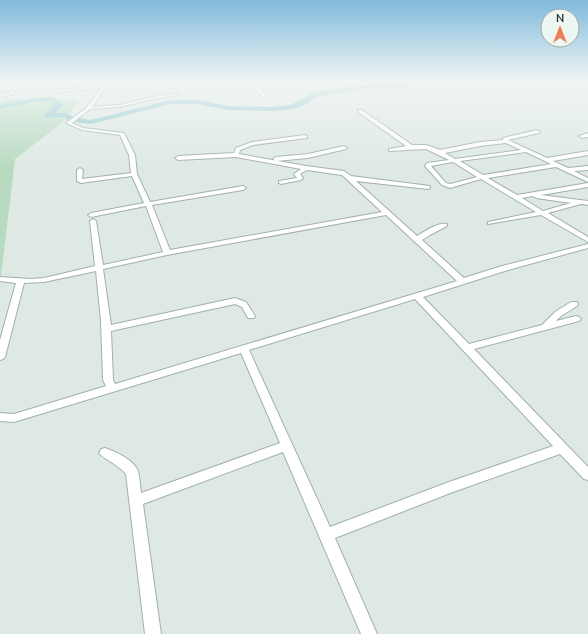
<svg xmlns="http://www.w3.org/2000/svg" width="588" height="634" viewBox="0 0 588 634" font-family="'Nunito Sans',sans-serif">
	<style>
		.green { fill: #b8dac1 }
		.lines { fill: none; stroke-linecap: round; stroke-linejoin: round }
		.river { fill: #88c2cd; fill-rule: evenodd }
		.street-casing { stroke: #a1b0ab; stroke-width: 2 }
		.street { fill: #fff; fill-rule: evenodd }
	</style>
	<rect width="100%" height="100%" fill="#dee9e4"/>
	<path class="green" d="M6 99 80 100 62 123 15 159 0 284V103Z"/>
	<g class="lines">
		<path class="river" d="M430 81H439L425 86 370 88 315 97 309 103 294 109 270 111 229 110 197 104H171L91 124 69 121 64 117 45 118V114L55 104 51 101 33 102 0 109V105L33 98 53 97 63 104 55 113H65L74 117 91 120 171 100H197L229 106 270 107 290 105 303 99 310 93 346 87Z"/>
		<g class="street-casing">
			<path id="street" d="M19 81 33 82 18 84 14 94 0 97V95L11 92 14 84H0V82Z
				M56 81H60L59 90 104 85 107 81H111L108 87H106L92 107 120 105 152 97 178 93 177 95 152 99 120 107 90 109 72 123 83 128 124 133 135 155 137 174 150 202 243 186 246 188 243 190 152 205 170 250 382 212 342 175 307 170 300 174 303 178 301 180 281 184 279 183V181L297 178 294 174 301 169 236 157 178 160 175 158 178 156 234 153 236 148 252 142 305 135 307 136V138L253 145 240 150 239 154 306 166 344 171 351 176 430 186V188L428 189 356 181 417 236C425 231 438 222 447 224V226L430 235 422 240 464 278 502 266 588 244V248L508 270 423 297 469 344 542 325 555 312 571 302H577L578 304 577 306 561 316 556 321 576 316 579 317 581 319 579 321 474 349 588 467V480L584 479 560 454 453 492 335 538 377 634H361L283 452 143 504 161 634H145L126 474C119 465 102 458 99 453L101 449 105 448C116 452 133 459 138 471 140 478 140 486 141 493L280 443 241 353 14 422 0 421V413L14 414 106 386 103 380 101 321 96 271 44 282 24 283 5 357 3 359 0 360V340L16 283 0 281V277L30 279 44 278 95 266 90 221 93 219 96 221 103 265 163 252 146 206 91 217 88 215 91 213 144 203 132 176 81 183 77 181V170L80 168 83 170 82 179 131 173 129 155 120 135 82 130 66 123 85 109 102 88 57 92 55 91 54 87ZM386 215 457 281 115 384 113 380 111 331 235 304 242 307 248 318H254L255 316 246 302 235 298 111 325 103 269 167 255ZM415 299 553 446 449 482 330 527 249 350Z
				M77 81H96L76 83Z
				M230 81H234L235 82 233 83Z
				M248 81H252L267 95V97H263Z
				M269 81H273L286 90 283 91Z
				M292 81H296L302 85 299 86Z
				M315 81H319L326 85 323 86Z
				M358 110H362L412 145H427L440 150 480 142 503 140V138L537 130 540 132 539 133 508 140 547 158 588 151V155L553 161 568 168 588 166V170L574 171 588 178V182L556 167 488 178 517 195 588 183V187L541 195 588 201V205L581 204 548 213 588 237V242L541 215 488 224V222L536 212 481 179 450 188 442 185 425 166 427 163 449 160 426 149 389 151V149L406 146 358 112ZM506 143 521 150 455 159 445 153 480 146ZM526 152 551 164 483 175 460 161ZM453 162 477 177 450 184 446 183 431 166ZM533 196 536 198 571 203 543 211 522 198Z
				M588 133V137L582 138 579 136Z
				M344 146 347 148 346 149 308 158 276 161 273 159 276 157 308 154Z"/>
		</g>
		<use href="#street" class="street"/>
	</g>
	<linearGradient id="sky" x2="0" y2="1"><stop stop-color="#81badd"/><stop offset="0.48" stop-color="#f0f5f3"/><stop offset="1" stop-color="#f0f5f3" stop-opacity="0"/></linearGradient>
	<rect width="588" height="169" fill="url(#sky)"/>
	<g transform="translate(560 28)"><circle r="19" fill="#eef6f2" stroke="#9caaa5"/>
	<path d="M0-3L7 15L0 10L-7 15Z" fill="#ec7e59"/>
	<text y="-6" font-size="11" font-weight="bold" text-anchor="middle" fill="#203832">N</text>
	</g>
</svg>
